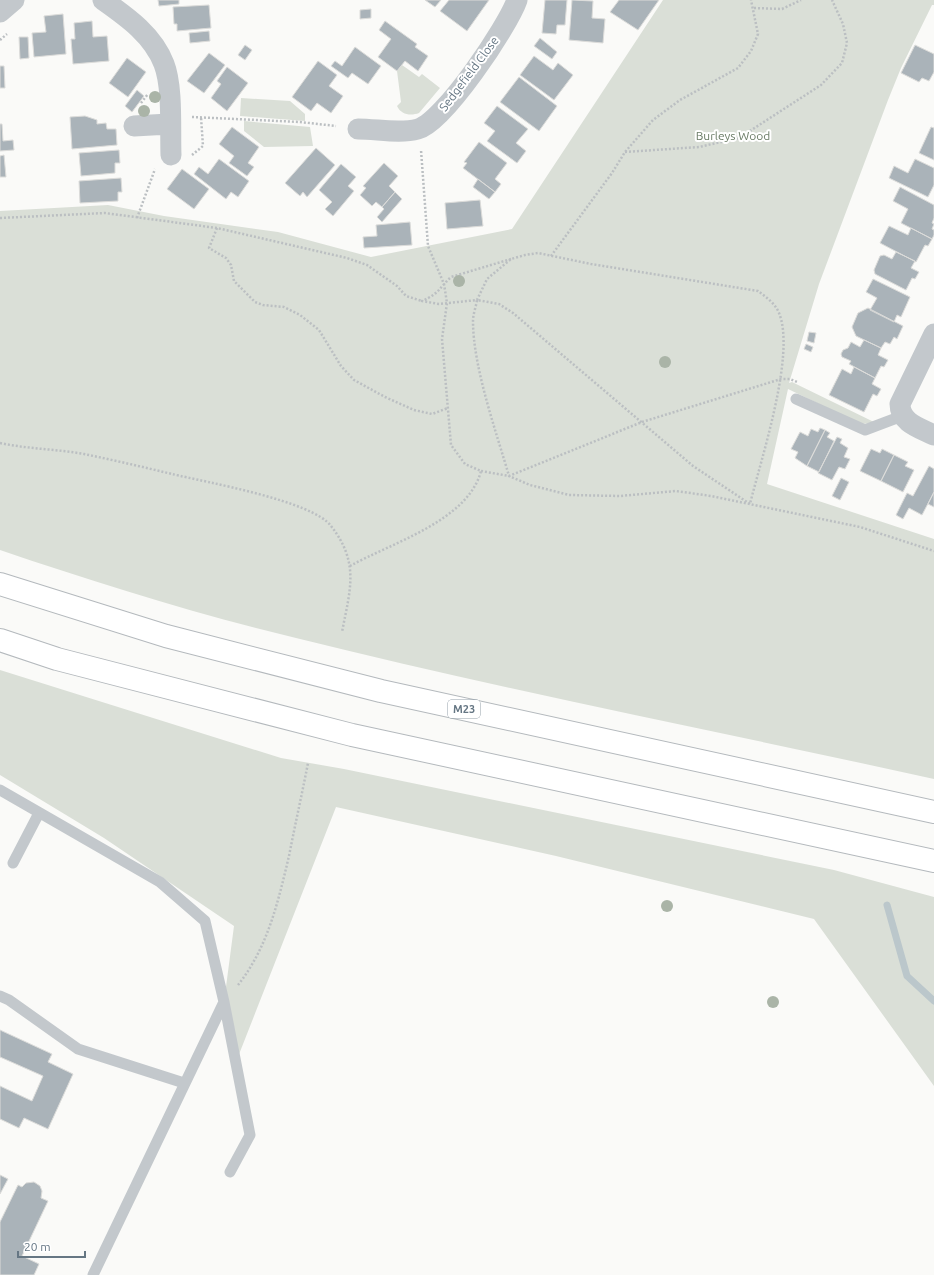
<svg xmlns="http://www.w3.org/2000/svg" width="934" height="1275" viewBox="0 0 934 1275" font-family="Ubuntu,sans-serif">
	<style>
		.green { fill: #dadfd7 }
		.lines { fill: none; stroke-linecap: round; stroke-linejoin: round }
		.stream { stroke: #bbc7cb; stroke-width: 7 }
		.building { fill: #aab3b9; stroke: #dcdcda }
		.motorway-casing { stroke: #b4b9bd; stroke-width: 24 }
		.path { stroke: #bbbfc2; stroke-width: 2.5; stroke-dasharray: 2 2; stroke-linecap: butt }
		.service { stroke: #c3c8cc; stroke-width: 11 }
		.minor { stroke: #c3c8cc; stroke-width: 21 }
		.motorway { stroke: #fff; stroke-width: 22 }
		.tree { fill: #aab4a7 }
		.labels { text-anchor: middle; stroke-width: 4; stroke-linejoin: round; paint-order: stroke }
		.shield { fill: #fff; stroke: #939fa8; stroke-width: 1 }
		.shield-label { font-size: 11px; font-weight: bold; fill: #657683 }
		.street-label { font-size: 12px; fill: #657683; stroke: #fff }
		.park-label { font-size: 12px; fill: #687a64; stroke: #fff }
	</style>
	<rect width="100%" height="100%" fill="#fafaf8"/>
	<path class="green" d="M663 0H934V5H932L901 68 888 100 819 284 789 383 792 382 876 423 861 424 788 389 767 484 934 539V779C722 732 508 691 296 638 196 614 97 583 0 550V211L108 205 164 216 278 232 371 257 512 229Z
		M402 65 419 77 422 74 440 88 419 113C411 116 401 115 397 106L401 102 397 71Z
		M241 98 290 101 305 114V121L240 116Z
		M244 121 310 127 313 146 264 147 244 131Z
		M0 670 281 758 344 769 834 870 934 897V1086L814 919 556 856 336 807 236 1062 224 1002 234 926 104 838 0 775Z"/>
	<g class="lines">
		<path class="stream" d="M887 905 907 976 934 1001"/>
	</g>
	<path class="building" d="M158 0H179V4L159 6Z
		M425 0H441L435 7Z
		M449 0H489L467 31 440 11Z
		M545 0H567L565 25H557L556 34 542 33Z
		M572 0 593 1 592 18 605 19 603 43 569 40Z
		M619 0H659L638 30 610 12Z
		M209 5 211 28 177 31V24H174L173 7Z
		M371 9V18L360 19V10Z
		M63 14 66 54 34 57 32 33 46 32 44 16Z
		M92 21 93 37 107 36 109 61 73 64 71 39H75L74 23Z
		M385 21 417 44 415 47 428 56 418 71 405 61 397 71 378 57 391 39 379 30Z
		M209 31 210 41 190 43 189 33Z
		M19 37H28L29 58 20 59Z
		M540 38 557 52 552 59 534 46Z
		M245 45 252 50 245 60 238 55Z
		M915 45 934 54V72L929 81 922 78 919 82 901 73Z
		M355 47 381 66 368 84 352 73 348 78 331 66 335 61 342 66Z
		M209 53 225 65 204 93 187 81Z
		M534 56 553 70 558 63 573 75 554 100 520 75Z
		M127 58 146 72 128 97 109 83Z
		M318 61 337 75 329 86 343 96 331 113 317 103 311 111 292 97Z
		M0 66H4L5 88H0Z
		M227 67 248 83 227 111 211 98 221 84 217 81Z
		M519 77 557 106 539 131 500 102Z
		M137 90 144 96 132 112 125 106Z
		M497 106 528 129 516 143 526 151 517 163 487 141 495 131 484 123Z
		M85 116 97 120V124L106 123 107 129H116L117 145 72 149 70 117Z
		M0 124H2L3 141 13 140 14 150 0 151Z
		M232 127 259 147 248 163 254 167 247 176 229 163 234 156 219 144Z
		M931 127 934 128V160L919 153Z
		M479 142 507 163 495 179 501 184 495 192 463 168 467 163 464 162Z
		M316 148 335 165 307 197 303 192 300 196 285 183Z
		M119 150 120 163H115V173L81 176 79 153Z
		M4 155 6 177H0V156Z
		M219 159 249 181 238 197 231 192 226 199 194 174 199 167 208 174Z
		M915 159 934 168V185L928 197 889 178 894 166 908 173Z
		M384 163 398 176 389 186 395 192 382 207 376 202 372 206 360 195 366 188 363 186Z
		M341 164 356 177 348 186 354 191 333 216 325 209 332 202 319 190Z
		M182 169 209 189 194 209 167 189Z
		M121 178 122 192H118V201L80 203 79 181Z
		M478 179 495 192 489 199 473 187Z
		M900 187 934 205V218L932 223 934 224 932 229 934 230V235L932 239 901 223 908 209 893 201Z
		M395 192 402 199 382 222 377 217 384 209 382 207Z
		M480 200 483 226 447 229 445 203Z
		M410 222 412 245 364 248 363 237 377 236 376 225Z
		M889 226 908 235 911 228 932 239 928 246 925 245 916 262 880 243Z
		M896 252 915 261 911 268 919 272 915 279 912 278 906 290 875 274 874 270 880 256 884 255 892 259Z
		M873 279 910 297 901 317 897 315 894 322 870 310 877 298 866 292Z
		M868 308 903 326 897 339 894 337 890 344 885 342 881 348 856 336 852 327 858 313Z
		M809 332 816 333 814 343 807 341Z
		M864 340 881 348 878 355 888 360 884 367 881 366 875 378 849 364 851 361 842 357 841 354 843 350 848 348 851 342 860 347Z
		M806 344 813 347 811 352 804 349Z
		M854 367 875 378 872 384 881 389 877 396 873 394 864 412 829 395 842 369 851 374Z
		M820 428 825 430 807 466 795 458 798 452 791 449 800 432 808 436 811 429 818 432Z
		M825 430 830 433 827 437 834 441 819 472 807 466Z
		M837 437 842 439 840 443 848 448 844 457 850 459 845 469 839 467 832 480 818 473Z
		M871 449 880 453 882 449 894 455 881 481 860 471Z
		M894 455 908 462 905 466 914 470 903 492 881 481Z
		M929 466 934 469V492L922 515 909 508 903 519 896 515 907 493 913 496Z
		M841 478 849 482 840 500 832 496Z
		M934 492V507L928 504Z
		M0 1030 52 1054 48 1062 73 1074 48 1129 24 1118 19 1128 0 1119V1086L32 1101 43 1076 0 1057Z
		M0 1175 8 1179 0 1194Z
		M34 1182 40 1186 42 1191 41 1198 48 1201 22 1256 39 1264 34 1275H0V1222L18 1185 22 1187 26 1183Z"/>
	<g class="lines">
		<g class="motorway-casing">
			<path id="motorway" d="M0 584 166 636 381 691 934 812
				M0 640 57 659 352 735 934 861"/>
		</g>
		<path class="path" d="M754 8 782 9 801 0
			M0 40 7 34
			M141 103 148 94
			M192 117 300 122 336 126
			M625 152 699 147 739 138 821 85 842 63 847 43 843 24 832 0
			M192 155 203 146 201 117
			M0 218 105 213 217 228 347 258 367 265 397 286 406 296 422 301
			M137 218 155 169
			M217 228 209 248 226 258 231 265 234 281 255 302 263 305 284 307 300 315 319 330 341 366 354 380 385 397 414 410 432 414 448 408
			M551 256 612 173 625 152 653 120 680 100 738 68 751 51 758 34 751 0
			M511 259 451 277C438 289 440 293 422 301L439 304 477 300 487 279 511 259 525 255 538 253 591 264 758 291C766 297 775 303 779 313 796 354 761 459 750 504
			M0 443C28 449 56 449 84 454 113 460 143 467 172 474 205 482 313 501 331 526 360 563 350 590 342 632
			M481 471 509 476 642 422 781 379H790L797 382
			M750 504 693 466 513 313 499 304 477 300C476 307 473 314 473 321 473 367 496 431 509 476L530 485 569 495 620 496 676 491 711 496 860 527 934 551
			M350 566C391 543 468 521 481 471L465 464 451 445 442 339 447 303 444 284 428 246 421 150
			M238 985C268 947 278 902 289 856 295 825 302 794 308 763"/>
		<path class="service" d="M796 399 865 430 902 416
			M0 790 160 882 205 921 224 1002 250 1135 230 1172
			M13 863 39 813
			M0 996 9 1000 78 1049 184 1083
			M93 1275 224 1002"/>
		<path class="minor" d="M103 0C127 17 153 35 164 64 173 87 170 130 171 155
			M0 12 14 0
			M134 126 169 124
			M358 129C377 129 400 134 418 129 444 122 508 26 517 0
			M934 334 900 404C900 423 920 428 934 435"/>
		<use href="#motorway" class="motorway"/>
	</g>
	<g class="tree">
		<circle cx="155" cy="97" r="6"/>
		<circle cx="144" cy="111" r="6"/>
		<circle cx="459" cy="281" r="6"/>
		<circle cx="665" cy="362" r="6"/>
		<circle cx="667" cy="906" r="6"/>
		<circle cx="773" cy="1002" r="6"/>
	</g>
	<g class="labels">
		<rect class="shield" x="448" y="700" width="32" height="18" rx="3"/>
		<g class="shield-label">
			<text x="464" y="713">M23</text>
		</g>
		<g class="street-label">
			<text transform="translate(469 74) rotate(-53)" y="4">Sedgefield Close</text>
		</g>
		<g class="park-label">
			<text x="733" y="140">Burleys Wood</text>
		</g>
	</g>
	<path d="M18 1251v6h67v-6" fill="none" stroke="#657683" stroke-width="2"/>
	<text x="24" y="1251" font-size="12" fill="#657683" stroke="#ffffff" stroke-width="3" paint-order="stroke">20 m</text>
</svg>
